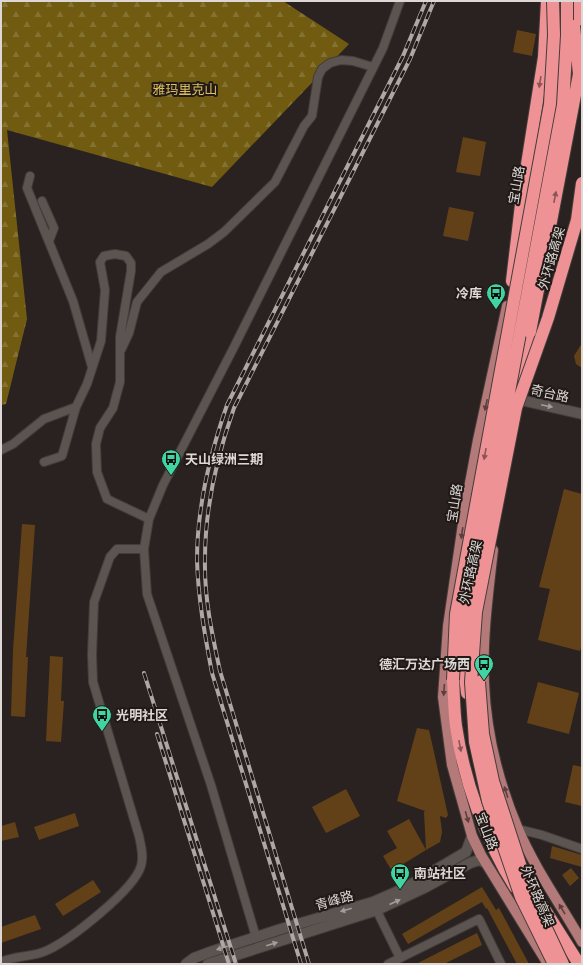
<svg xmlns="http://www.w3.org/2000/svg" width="583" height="965" viewBox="0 0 583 965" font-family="'Public Sans','Noto Sans SC',sans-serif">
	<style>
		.forest { fill: url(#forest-firs) }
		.building { fill: #634118 }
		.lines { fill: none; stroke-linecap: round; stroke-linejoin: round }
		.street-casing { stroke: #433d3a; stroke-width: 10 }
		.secondary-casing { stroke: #433d3a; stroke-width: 12 }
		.primary-casing { stroke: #433d3a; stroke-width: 12 }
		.highway-casing { stroke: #433d3a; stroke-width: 14 }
		.street { stroke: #5c5450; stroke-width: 8 }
		.secondary { stroke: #5c5450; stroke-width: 10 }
		.primary { stroke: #b47979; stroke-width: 10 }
		.highway { stroke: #ef9295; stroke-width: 12 }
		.rail-casing { stroke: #ada7a5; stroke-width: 4 }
		.rail { stroke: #201916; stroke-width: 2.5; stroke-dasharray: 8; stroke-linecap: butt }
		.highway-bridge-casing { stroke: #433d3a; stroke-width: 14; stroke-linecap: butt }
		.highway-bridge { stroke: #ef9295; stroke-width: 12 }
		.oneway { fill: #885656 }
		.oneway2 { fill: #5b3f3e }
		.oneway3 { fill: #a39d9a }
		.labels { text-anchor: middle; stroke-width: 4; stroke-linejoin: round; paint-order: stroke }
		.park-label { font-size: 13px; fill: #debf5f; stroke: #201916 }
		.street-label { font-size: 13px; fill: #ddd8d6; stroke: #201916 }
		.poi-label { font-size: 13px; font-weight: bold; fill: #ddd8d6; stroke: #201916; text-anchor: start }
	</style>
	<defs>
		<pattern id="forest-firs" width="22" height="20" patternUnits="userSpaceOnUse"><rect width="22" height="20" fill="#705b10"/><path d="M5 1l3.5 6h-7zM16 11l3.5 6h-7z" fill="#847232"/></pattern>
	</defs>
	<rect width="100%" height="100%" fill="#2a2220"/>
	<path class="forest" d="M1 1H283L349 44 212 187 7 130 27 319 6 404 1 405Z"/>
	<path class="building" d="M517 30 536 34 532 56 513 52Z
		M463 137 486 142 480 176 456 172Z
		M449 207 474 212 468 241 443 236Z
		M582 343V368L576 364 574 356Z
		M564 489 582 494V643L580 651 538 640 550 589 539 587Z
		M22 524 35 525 26 657H28L25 717 11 716 13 650Z
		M50 656 63 657 61 701H64L61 742 46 741Z
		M538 682 579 693 569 734 527 723Z
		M417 728 429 730 448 815 446 818 440 816 442 832 440 842 426 850 424 812 425 811 397 801Z
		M573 765 582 767V806L565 802Z
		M346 789 360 816 326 833 312 807Z
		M75 813 79 826 39 840 34 827Z
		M409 819 426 850 392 871 383 856 397 848 387 831Z
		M15 822 19 837 1 841V826Z
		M552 846 582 855V867L550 858Z
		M571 868 579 878 570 886 562 875Z
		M93 880 101 892 63 916 55 904Z
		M482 887 496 910 499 908 529 964H517L487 908 486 909 482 902 408 944 402 934Z
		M35 915 41 929 1 943V927Z
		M477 933 482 945 444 964H416Z"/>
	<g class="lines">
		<g class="street-casing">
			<path id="street" d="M30 176 27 188 73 301 92 367
				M42 201 54 228 49 241
				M121 350 129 333 137 302 161 272 208 244 224 232 275 182 304 126 312 116 318 77 322 69 330 63 341 60 353 61 373 67
				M1 450 13 444 44 419 76 407
				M44 462 62 456 76 407 87 384 101 341 105 290 100 262 104 256 115 254 126 256 131 263V271L120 337V382L113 408 100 428 96 444 97 472 107 499 149 519
				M518 829 542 835 582 849
				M374 905 400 958
				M256 937 211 785 147 594 144 549 149 519 163 485 234 347 383 48 400 1
				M1 962C15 955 32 958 48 950 71 939 134 890 141 866 144 856 141 846 139 836L93 682 92 655 94 602 110 557 117 549H144
				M388 964 479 919 501 964"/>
		</g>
		<g class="secondary-casing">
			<path id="secondary" d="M512 398 582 414
				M186 964 194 958 210 952 281 929 373 902 405 888 466 852 472 836
				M208 964 377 910 424 888 470 863 479 860 486 863"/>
		</g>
		<g class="primary-casing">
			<path id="primary" d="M566 95 572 78 579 66
				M538 209 549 141 556 121
				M507 306 478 440 465 510 448 626 443 697 452 765 472 836 481 855 548 964
				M493 550C488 594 482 639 484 683 486 732 499 784 518 829 535 869 561 905 582 942"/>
		</g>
		<g class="highway-casing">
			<path id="highway" d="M577 1 582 33
				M512 281 522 196 544 57 547 1
				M514 389 530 332
				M464 667 467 693
				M453 680C454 695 454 711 456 726 464 781 485 839 515 887
				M533 891 579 964"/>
		</g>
		<use href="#street" class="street"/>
		<use href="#secondary" class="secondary"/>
		<use href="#primary" class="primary"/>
		<use href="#highway" class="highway"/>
		<g class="rail-casing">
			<path id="rail" d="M144 673 236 964
				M157 734 229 964
				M301 964 212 673C205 636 198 598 197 560 197 507 210 454 227 405L403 56 426 1
				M309 964 220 671C212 634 204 597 205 559 205 507 217 456 234 408L410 59 434 1"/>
		</g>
		<use href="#rail" class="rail"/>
		<g class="highway-bridge-casing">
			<path id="highway-bridge" d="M530 332 579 74 574 26
				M464 666 467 615 563 105 567 35V1
				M453 680 456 614 550 104 554 35 553 1
				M479 682 483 734 493 781 529 892 563 964
				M554 964 521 897 488 801 475 742 471 682 476 612 516 408 548 318 577 220 582 183"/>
		</g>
		<use href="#highway-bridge" class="highway-bridge"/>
	</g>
	<defs><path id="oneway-solid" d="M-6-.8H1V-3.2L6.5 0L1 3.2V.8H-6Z"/></defs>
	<g class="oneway">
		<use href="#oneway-solid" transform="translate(540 82) rotate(99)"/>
		<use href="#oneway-solid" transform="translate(555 197) rotate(-79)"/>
		<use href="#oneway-solid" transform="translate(485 454) rotate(100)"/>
		<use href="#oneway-solid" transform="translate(460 746) rotate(79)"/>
	</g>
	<g class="oneway2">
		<use href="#oneway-solid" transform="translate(486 405) rotate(102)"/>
		<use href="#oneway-solid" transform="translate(462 533) rotate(98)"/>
		<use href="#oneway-solid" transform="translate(444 690) rotate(94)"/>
		<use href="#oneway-solid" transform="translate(506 792) rotate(-108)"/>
		<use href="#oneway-solid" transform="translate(467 817) rotate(74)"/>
		<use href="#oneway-solid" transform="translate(562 909) rotate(-121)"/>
	</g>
	<g class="oneway3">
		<use href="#oneway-solid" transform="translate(547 406) rotate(12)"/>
		<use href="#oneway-solid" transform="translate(395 902) rotate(-24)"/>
		<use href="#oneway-solid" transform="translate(346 910) rotate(164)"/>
		<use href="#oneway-solid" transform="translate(272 944) rotate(-18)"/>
		<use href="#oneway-solid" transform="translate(222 948) rotate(162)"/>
	</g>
	<defs>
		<g id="bus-pin" transform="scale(1)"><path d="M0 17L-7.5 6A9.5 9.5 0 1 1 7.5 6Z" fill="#40d4a2" stroke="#201916"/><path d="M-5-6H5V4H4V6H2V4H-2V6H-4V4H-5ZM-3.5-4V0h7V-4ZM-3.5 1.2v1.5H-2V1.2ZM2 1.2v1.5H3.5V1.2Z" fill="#111"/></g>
	</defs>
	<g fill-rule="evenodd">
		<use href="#bus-pin" x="496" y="293"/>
		<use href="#bus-pin" x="171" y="459"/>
		<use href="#bus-pin" x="484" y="664"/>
		<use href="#bus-pin" x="102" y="715"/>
		<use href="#bus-pin" x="400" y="873"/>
	</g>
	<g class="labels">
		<g class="park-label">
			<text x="185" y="94">雅玛里克山</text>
		</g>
		<g class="street-label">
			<text transform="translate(516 185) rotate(-80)" y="5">宝山路</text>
			<text transform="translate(551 258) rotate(-74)" y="5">外环路高架</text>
			<text transform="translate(550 393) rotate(12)" y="5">奇台路</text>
			<text transform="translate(454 503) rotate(-81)" y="5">宝山路</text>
			<text transform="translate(470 572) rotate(-78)" y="5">外环路高架</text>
			<text transform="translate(487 831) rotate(69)" y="5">宝山路</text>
			<text transform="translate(538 896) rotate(67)" y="5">外环路高架</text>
			<text transform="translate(334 900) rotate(-16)" y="5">青峰路</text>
		</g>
		<g class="poi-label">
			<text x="482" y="298" text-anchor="end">冷库</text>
			<text x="185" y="464">天山绿洲三期</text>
			<text x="470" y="669" text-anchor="end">德汇万达广场西</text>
			<text x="116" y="720">光明社区</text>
			<text x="414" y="878">南站社区</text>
		</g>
	</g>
	<rect width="583" height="965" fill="none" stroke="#ddd8d6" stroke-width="4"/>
</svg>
